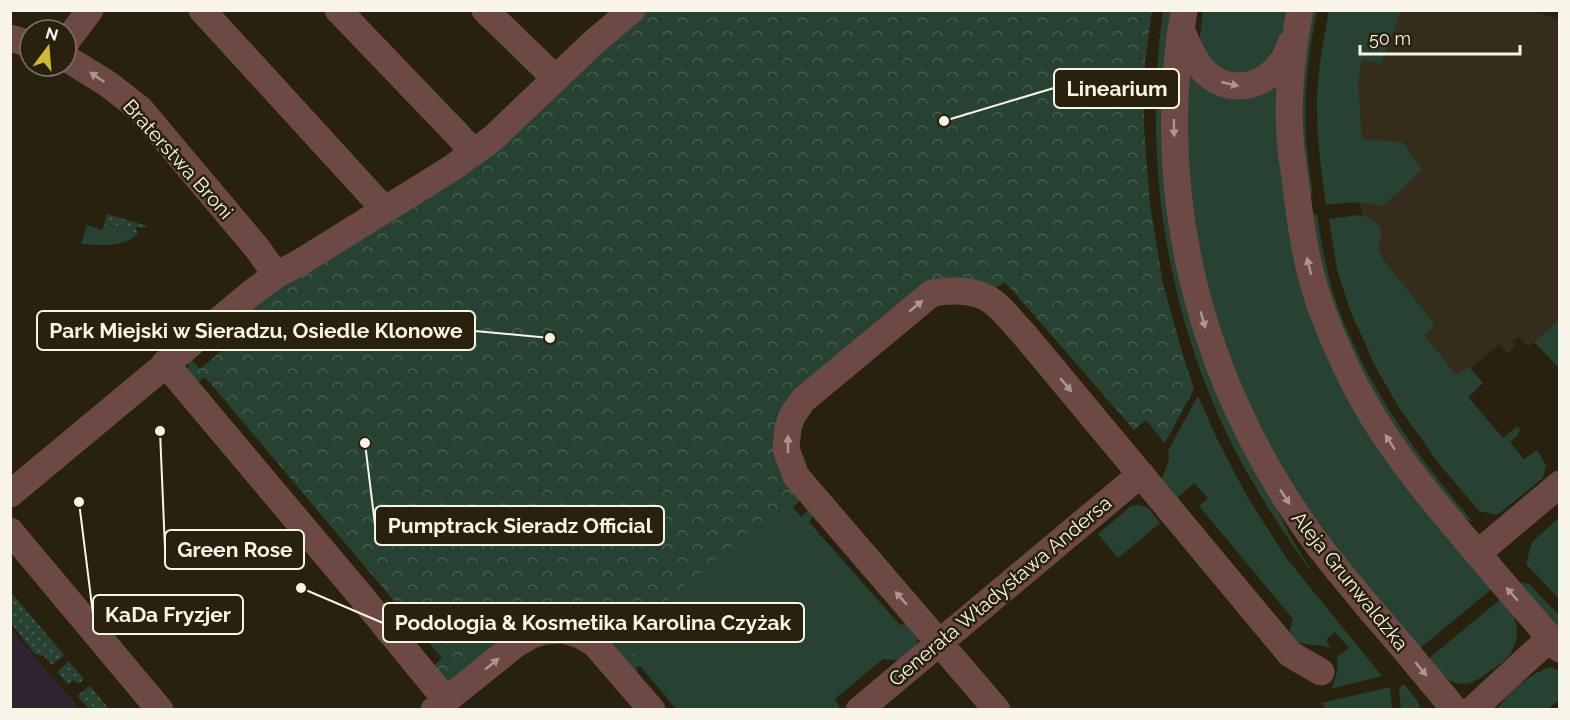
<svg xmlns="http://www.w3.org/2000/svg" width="1570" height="720" viewBox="0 0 1570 720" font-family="Raleway,sans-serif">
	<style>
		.commercial { fill: #302432 }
		.education { fill: #352c1c }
		.grass { fill: #274233 }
		.park { fill: url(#park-crowns) }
		.garden { fill: url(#garden-dots) }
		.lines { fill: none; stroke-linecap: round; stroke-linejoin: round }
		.minor { stroke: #6d4946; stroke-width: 27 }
		.oneway { fill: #ac968e }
		.labels { text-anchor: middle; stroke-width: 5; stroke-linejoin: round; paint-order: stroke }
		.street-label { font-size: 20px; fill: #f8f4e7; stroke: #28210e }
		.leader { fill: none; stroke: #f8f4e7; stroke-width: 2 }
		.callout-dot { fill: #f8f4e7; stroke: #28210e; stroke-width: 2 }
		.callout { fill: #28210e; stroke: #f8f4e7; stroke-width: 2 }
		.callout-label { font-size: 21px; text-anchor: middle; font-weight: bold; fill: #f8f4e7 }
	</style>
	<defs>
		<pattern id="park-crowns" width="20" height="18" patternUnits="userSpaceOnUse" patternTransform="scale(1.5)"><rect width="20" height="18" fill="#274233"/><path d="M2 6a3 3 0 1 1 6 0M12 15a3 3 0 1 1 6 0" fill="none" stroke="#475e51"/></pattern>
		<pattern id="garden-dots" width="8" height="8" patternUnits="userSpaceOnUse" patternTransform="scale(1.5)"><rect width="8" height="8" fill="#274233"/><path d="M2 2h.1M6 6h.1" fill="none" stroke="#475e51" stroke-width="1.8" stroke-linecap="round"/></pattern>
	</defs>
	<rect width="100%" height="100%" fill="#28210e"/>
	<path class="commercial" d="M10 630H11L80 709H11Z"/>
	<path class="education" d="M1359 10H1529L1559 20V320L1528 347 1519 337 1513 342 1516 346 1508 353 1499 344 1436 400 1370 253 1354 173Z"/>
	<path class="grass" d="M1163 11H1170L1164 65 1163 148 1271 497 1290 536 1316 578C1288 540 1261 499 1238 456 1167 320 1142 162 1163 11Z
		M1203 11H1289L1285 29 1261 69 1224 75 1200 46V37Z
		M1313 11H1317C1309 52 1303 95 1306 137 1307 157 1311 177 1313 197 1306 187 1306 175 1305 162 1298 109 1304 63 1313 11Z
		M1329 11H1401L1381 64 1362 59 1358 82 1362 139 1402 142 1422 169 1383 207C1364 200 1346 203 1326 205 1322 174 1317 143 1317 112 1316 78 1323 43 1329 11Z
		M1190 75 1277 86 1301 282 1493 588 1419 649 1302 505 1237 381 1204 278 1188 179 1187 76Z
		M1310 212 1317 215C1322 245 1327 276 1337 305 1341 318 1348 331 1353 343 1385 412 1424 464 1473 522L1464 518 1439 491 1386 418 1360 371 1333 309Z
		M1359 215C1369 217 1381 222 1381 234 1381 239 1378 244 1379 249 1380 252 1382 256 1383 259L1434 323 1432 328 1424 335 1456 375 1468 367 1471 369 1483 383 1468 397 1503 438 1518 426 1520 430 1518 435 1510 442 1524 459 1537 450 1546 465 1543 478 1497 515 1479 511 1440 465 1398 406 1375 366 1350 310 1337 270 1329 219Z
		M87 225 102 230 104 225 131 226 135 236C121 248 98 245 81 244Z
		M1559 320V368L1534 342Z
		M1198 396 1217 439 1248 498 1287 559 1382 676 1331 689C1336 678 1339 669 1337 657L1349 648 1335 632 1326 640 1331 648 1325 646 1296 643 1289 635 1293 619 1199 506 1208 498 1194 483 1177 498 1161 482 1169 459 1168 451Z
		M748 481 805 496 793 507 801 517 813 506C815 513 813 516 809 522L900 625 916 622C921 642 917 647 903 661L883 659 835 699 839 706V709L677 710 640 666 633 667 557 619Z
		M1139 505 1148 508 1160 523 1118 558 1098 534 1131 506Z
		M1559 518V599L1526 564 1532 542Z
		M1523 582 1526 585 1528 583 1559 615V630L1520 584Z
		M1502 598C1518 616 1523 637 1508 657 1503 662 1496 667 1490 671 1480 679 1469 686 1456 683 1444 680 1436 668 1428 659Z
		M1550 667 1559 670V700L1548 709 1497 710C1506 694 1533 672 1550 667Z
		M1404 684 1416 699 1421 709H1401L1399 688Z
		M1390 687 1392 709H1326L1321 703Z"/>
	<path class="park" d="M644 11H1152L1145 62 1144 128 1150 204 1163 284 1183 355 1194 389 1165 443 1146 420 1134 430 1005 282 991 291 960 282 792 399 799 491 630 630 640 687 560 624 464 681 446 682 431 668 442 658 205 377 193 386 187 371 190 358 200 369 259 319 249 305Z"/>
	<path class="garden" d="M107 214 147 226 145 228 135 227 138 234 135 236 131 226 104 225Z
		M10 591 64 655 52 665 44 656 35 654 11 623Z
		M69 661 84 679 78 684 74 680 68 684 57 672Z
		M90 686 109 709H89L77 696Z"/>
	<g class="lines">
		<path class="minor" d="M202 10 384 209
			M338 10 457 134 474 153
			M485 10 555 78
			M1184 10C1153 196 1199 374 1305 527 1325 556 1348 582 1370 609 1399 642 1427 676 1455 710
			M1300 10C1292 52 1287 94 1290 137 1291 153 1294 170 1296 186 1301 228 1307 270 1322 310 1335 345 1351 380 1370 412 1398 459 1433 501 1468 542 1498 578 1529 614 1560 649
			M1181 29C1187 43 1193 59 1203 70 1225 94 1261 90 1280 64 1285 58 1288 50 1291 43
			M10 38 30 44
			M66 42 90 10
			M66 58 108 84 140 109 257 248 276 275
			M165 363 360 595 446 700
			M10 494 254 291 276 275 299 263 452 168 493 138 594 42 632 10
			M10 531 160 710
			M1478 553 1560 484
			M434 710 516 644 532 635 545 631 564 630 580 635 594 643 652 710
			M859 710 1141 474
			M997 710 796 476 786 449 788 428 792 416 803 400 932 293C951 290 977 289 993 302 1004 310 1013 323 1023 333L1290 654 1321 672
			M1472 710 1550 638"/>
	</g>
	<defs><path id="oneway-solid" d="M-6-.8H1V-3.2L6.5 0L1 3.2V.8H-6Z" transform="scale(1.5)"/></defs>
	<g class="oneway">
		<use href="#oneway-solid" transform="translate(97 77) rotate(-146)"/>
		<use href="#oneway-solid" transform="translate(1230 84) rotate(13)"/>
		<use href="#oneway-solid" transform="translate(1174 128) rotate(89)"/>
		<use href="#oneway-solid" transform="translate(1309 266) rotate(-104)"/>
		<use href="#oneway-solid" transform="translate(916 306) rotate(-40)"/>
		<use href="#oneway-solid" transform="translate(1203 320) rotate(74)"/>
		<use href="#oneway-solid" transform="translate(1066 385) rotate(50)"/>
		<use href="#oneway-solid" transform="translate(1390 442) rotate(-123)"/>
		<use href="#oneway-solid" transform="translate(788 444) rotate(-90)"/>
		<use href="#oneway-solid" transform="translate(1285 497) rotate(57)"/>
		<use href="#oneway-solid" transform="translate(1512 594) rotate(-131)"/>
		<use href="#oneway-solid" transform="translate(901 598) rotate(-131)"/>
		<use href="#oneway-solid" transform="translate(492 664) rotate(-39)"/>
		<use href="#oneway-solid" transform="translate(1421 669) rotate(50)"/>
	</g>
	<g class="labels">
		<g class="street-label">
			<text transform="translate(178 159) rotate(48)" y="7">Braterstwa Broni</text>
			<text transform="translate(1350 581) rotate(51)" y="7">Aleja Grunwaldzka</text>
			<text transform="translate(1000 591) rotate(-40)" y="7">Generała Władysława Andersa</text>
		</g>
	</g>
	<path class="leader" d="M944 121L1054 88M550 338L475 331M365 443L375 525M160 431L165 549M79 502L93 614M301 588L383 623"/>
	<g class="callout-dot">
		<circle cx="944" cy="121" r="6"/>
		<circle cx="550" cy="338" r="6"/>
		<circle cx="365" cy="443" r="6"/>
		<circle cx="160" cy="431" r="6"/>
		<circle cx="79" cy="502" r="6"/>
		<circle cx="301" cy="588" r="6"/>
	</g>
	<g class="callout">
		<rect x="1054" y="69" width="125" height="39" rx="6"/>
		<rect x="37" y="311" width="438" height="39" rx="6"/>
		<rect x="375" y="506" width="289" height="39" rx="6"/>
		<rect x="165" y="530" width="139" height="39" rx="6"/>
		<rect x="93" y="595" width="150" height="39" rx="6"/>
		<rect x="383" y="603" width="421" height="39" rx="6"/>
	</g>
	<g class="callout-label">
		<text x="1117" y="96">Linearium</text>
		<text x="256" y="338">Park Miejski w Sieradzu, Osiedle Klonowe</text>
		<text x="520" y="533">Pumptrack Sieradz Official</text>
		<text x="235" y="557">Green Rose</text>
		<text x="168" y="622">KaDa Fryzjer</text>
		<text x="593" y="630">Podologia &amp; Kosmetika Karolina Czyżak</text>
	</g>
	<rect width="1570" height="720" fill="none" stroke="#f8f4e7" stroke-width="24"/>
	<g transform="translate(48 48) rotate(16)"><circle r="28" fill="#28210e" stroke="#7b7565" stroke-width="1.5"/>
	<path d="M0-4.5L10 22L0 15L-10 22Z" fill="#d2b736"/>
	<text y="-9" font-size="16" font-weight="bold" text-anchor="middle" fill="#f8f4e7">N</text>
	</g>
	<path d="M1360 45v9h160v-9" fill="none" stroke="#f8f4e7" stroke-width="3"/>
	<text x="1369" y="45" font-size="18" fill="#f8f4e7" stroke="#28210e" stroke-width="4.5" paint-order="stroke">50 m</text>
</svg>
